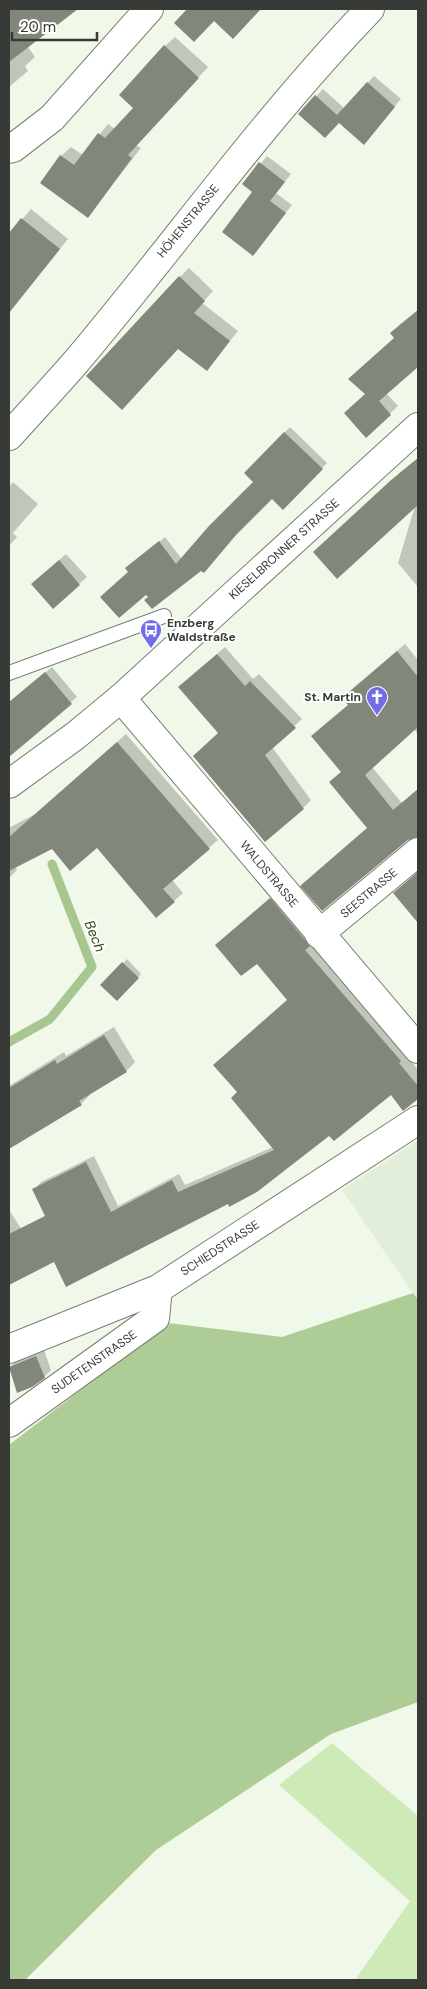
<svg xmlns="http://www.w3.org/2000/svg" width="427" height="1989" viewBox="0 0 427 1989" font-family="'DM Sans',sans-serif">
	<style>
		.built { fill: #e2eed9 }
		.green { fill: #cdeab7 }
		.forest { fill: #aecc95 }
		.shadow { fill: #0003 }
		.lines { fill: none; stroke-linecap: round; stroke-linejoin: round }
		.stream { stroke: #a8c790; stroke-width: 9 }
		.building { fill: #81887b }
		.service-casing { stroke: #798174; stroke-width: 16 }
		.minor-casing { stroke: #798174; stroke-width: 30 }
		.secondary-casing { stroke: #798174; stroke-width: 30 }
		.service { stroke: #fff; stroke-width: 14 }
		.minor { stroke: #fff; stroke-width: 28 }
		.secondary { stroke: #fff; stroke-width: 28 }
		.labels { text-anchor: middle; stroke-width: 4; stroke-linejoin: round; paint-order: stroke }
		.street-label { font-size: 12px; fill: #383b35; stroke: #fff }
		.poi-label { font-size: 12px; font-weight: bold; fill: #383b35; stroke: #fff; text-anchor: start }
		.water-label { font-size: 14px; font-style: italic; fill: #2b470c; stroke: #fff }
	</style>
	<rect width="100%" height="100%" fill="#eff8e9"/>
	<path class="built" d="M418 1140V1300L342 1190Z"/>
	<path class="green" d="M332 1743 418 1816V1980H355L410 1901 279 1785Z"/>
	<path class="forest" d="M413 1293 418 1300V1702L331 1734 156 1850 25 1980H9V1445L168 1323 282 1337Z"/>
	<path class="shadow" d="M9 9H76L27 46 35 57 25 66 28 71 9 87Z
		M189 9H260L242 28 214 20 176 23Z
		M175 37 208 67 136 145 141 148 88 216 61 156 71 147 83 155 108 124 115 129 135 108 165 46Z
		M374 76 401 99 364 143 339 121 300 114 323 89 344 108Z
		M267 156 291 174 276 193 292 205 253 254 254 192 244 184Z
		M31 209 68 239 11 309 9 235Z
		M189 268 213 291 202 303 238 331 207 369 180 277Z
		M418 310V365L386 393 398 406 366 436 367 394 396 338 399 325Z
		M290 427 327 463 283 508 272 498 201 570 149 597 130 572 133 563 165 537 182 559 255 482 246 473Z
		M418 458V587L398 563 415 506 398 474Z
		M13 482 38 504 13 533 17 537 9 546V487Z
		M66 554 87 577 53 607 40 577Z
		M405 644 418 660V734L414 729 372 767 402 803 418 789V836L368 827 330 782 342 771 351 690Z
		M225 647 253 679 259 674 302 719 272 747 311 800 303 808 219 733 188 679Z
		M52 667 77 697 9 755V711L25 697 28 687Z
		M126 734 218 840 172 880 183 893 174 901 97 846 52 848 15 866 17 870 9 878V828L35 814Z
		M418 871V921L395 893Z
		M278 892 418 1070V1097L403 1109 391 1094 228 1202 77 1280 34 1190 41 1182 94 1156 118 1206 179 1174 185 1185 273 1147 238 1092 288 1000 257 962 224 938Z
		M127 959 141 974 117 1000 102 985Z
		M114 1027 135 1062 126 1071 89 1094 90 1095 81 1104 9 1148V1086L64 1052 66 1056Z
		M9 1210 43 1262 36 1270 9 1283Z
		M44 1350 51 1370 44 1377 18 1391 9 1368 16 1361Z"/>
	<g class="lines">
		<path class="stream" d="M9 1042 50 1019 92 967 52 864"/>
	</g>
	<path class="building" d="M9 9H78L9 62Z
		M187 9H261L233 39 214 21 194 42 174 23Z
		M164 45 199 78 128 155 132 158 88 218 40 183 60 155 74 165 98 133 105 138 133 108 119 95Z
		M367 82 395 107 364 145 339 123 325 138 298 114 315 95 337 115Z
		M259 162 285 182 270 201 286 213 253 256 222 232 252 192 242 184Z
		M21 218 60 249 9 313V233Z
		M179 276 205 301 194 313 230 341 207 371 178 349 122 410 86 376Z
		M418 310V367L379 401 391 415 366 438 344 413 365 394 348 379 394 338 390 333Z
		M284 432 323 469 283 510 272 499 236 535 204 573 201 571 152 609 144 600 148 597 146 595 119 618 100 597 128 572 125 568 159 541 176 564 208 527 253 482 244 473Z
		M418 458V505L337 579 313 552 390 481Z
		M59 560 80 585 53 609 31 584Z
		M397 651 418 677V727L365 775 393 810 418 789V837L408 840 322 911 300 886 367 828 329 782 341 772 311 736 348 705 342 698Z
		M217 654 245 686 250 681 296 728 265 755 304 809 265 842 193 756 218 733 178 687Z
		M45 672 72 704 9 757V702Z
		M117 742 210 849 163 889 175 902 156 918 97 848 70 871 52 849 9 871V837Z
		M418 872V923L393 893Z
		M270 898 310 946 305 950 401 1061 399 1063 418 1086V1099L403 1111 391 1095 334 1141 329 1136 257 1192 229 1207 228 1204 66 1287 54 1262 9 1285V1234L45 1216 32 1189 86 1162 111 1212 172 1180 178 1192 274 1150 231 1098 237 1092 213 1065 287 1000 257 964 241 976 215 945Z
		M122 962 139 978 117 1001 100 985Z
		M104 1035 127 1072 79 1101 82 1105 9 1149V1088L55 1060 57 1064Z
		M36 1356 45 1378 32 1387 17 1393 9 1367Z"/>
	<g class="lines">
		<g class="service-casing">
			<path id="service" d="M9 673 164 616"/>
		</g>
		<g class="minor-casing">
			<path id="minor" d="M9 149 13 148 52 118 149 9
				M9 436C31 412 53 388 75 363 174 246 263 120 370 9
				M121 698 418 1049
				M319 934 418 852
				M9 1349 158 1289 418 1120
				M9 1423 155 1318 158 1289"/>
		</g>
		<g class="secondary-casing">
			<path id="secondary" d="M9 784 75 736 121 698 418 427"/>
		</g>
		<use href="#service" class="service"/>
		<use href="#minor" class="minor"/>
		<use href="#secondary" class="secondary"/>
	</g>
	<defs>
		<g id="bus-pin" transform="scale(1.125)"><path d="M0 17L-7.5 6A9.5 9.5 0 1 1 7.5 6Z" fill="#726ce6" stroke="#fff"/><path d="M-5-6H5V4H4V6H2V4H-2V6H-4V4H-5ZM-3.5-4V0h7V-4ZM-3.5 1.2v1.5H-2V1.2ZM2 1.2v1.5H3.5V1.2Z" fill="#fff"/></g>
		<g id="church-pin" transform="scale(1.125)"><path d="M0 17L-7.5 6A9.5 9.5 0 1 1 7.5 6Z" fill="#726ce6" stroke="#fff"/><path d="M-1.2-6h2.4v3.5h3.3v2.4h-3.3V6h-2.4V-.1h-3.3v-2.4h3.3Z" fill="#fff"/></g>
	</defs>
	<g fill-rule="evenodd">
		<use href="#bus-pin" x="151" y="630"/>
		<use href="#church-pin" x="377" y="697"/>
	</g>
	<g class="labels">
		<g class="street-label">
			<text transform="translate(188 221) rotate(-51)" y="4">HÖHENSTRASSE</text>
			<text transform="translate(284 549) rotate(-42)" y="4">KIESELBRONNER STRASSE</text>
			<text transform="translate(269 874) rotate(50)" y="4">WALDSTRASSE</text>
			<text transform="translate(369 893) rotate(-40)" y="4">SEESTRASSE</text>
			<text transform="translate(220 1248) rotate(-33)" y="4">SCHIEDSTRASSE</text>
			<text transform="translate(94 1362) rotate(-35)" y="4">SUDETENSTRASSE</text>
		</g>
		<g class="poi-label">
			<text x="167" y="627">Enzberg<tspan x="167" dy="14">Waldstraße</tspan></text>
			<text x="361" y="701" text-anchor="end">St. Martin</text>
		</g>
		<g class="water-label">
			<text transform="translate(95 936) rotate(68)" y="5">Bech</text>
		</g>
	</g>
	<rect width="427" height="1989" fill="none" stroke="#383b35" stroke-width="20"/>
	<path d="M12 32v8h85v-8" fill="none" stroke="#383b35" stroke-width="2.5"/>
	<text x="20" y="32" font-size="15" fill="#383b35" stroke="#ffffff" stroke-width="4" paint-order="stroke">20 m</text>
</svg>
